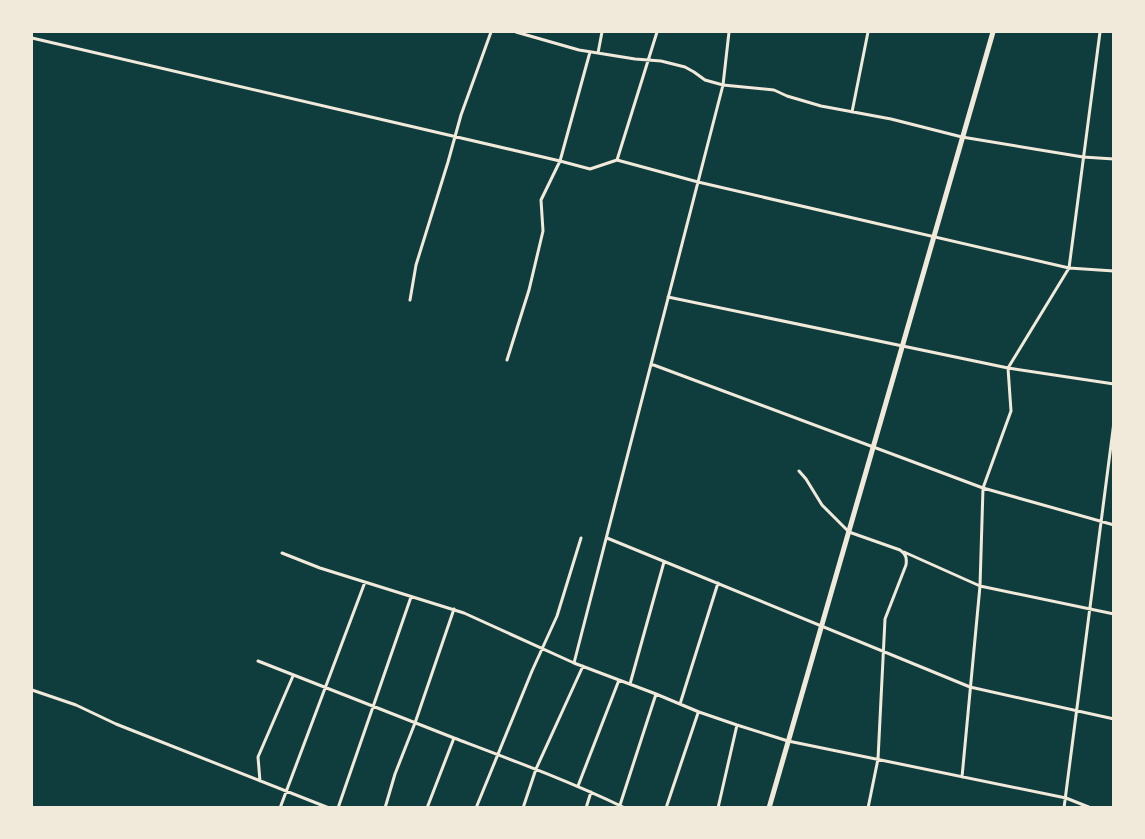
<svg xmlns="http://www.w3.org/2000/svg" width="1145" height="839" viewBox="0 0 1145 839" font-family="'DM Sans',sans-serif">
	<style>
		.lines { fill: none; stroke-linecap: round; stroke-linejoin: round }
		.minor { stroke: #f1e9da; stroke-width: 3 }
		.trunk { stroke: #f1e9da; stroke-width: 5 }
	</style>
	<rect width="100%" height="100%" fill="#0f3d3e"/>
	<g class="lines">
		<path class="minor" d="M516 32 579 50 635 59 661 61 685 67 694 72 705 80 723 85 774 90 787 96 821 106 891 119 962 137 1083 157 1114 159
			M32 38 560 161 541 200 543 231 529 290 507 360
			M590 52 560 161 590 169 617 160 698 182 1069 268 1114 271
			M598 53 602 32
			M852 112 868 32
			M617 160 657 32
			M668 297 1008 368 1114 384
			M410 300 416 265 448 162 461 115 491 32
			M651 364 983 488 1114 525
			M799 471 806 479 822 505 849 532 900 550C906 554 907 558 906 565L885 619 878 759 868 808
			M607 538 970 687 1114 719
			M904 552 980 586 1114 614
			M282 553 320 568 464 613 574 663 656 694 699 712 737 725 788 741 1066 798 1091 808
			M258 661 454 738 427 808
			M574 663 723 85 729 32
			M630 684 664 562
			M32 690 76 705 116 724 329 808
			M680 704 718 583
			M454 738C512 760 569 781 625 808
			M962 777 980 586 983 488 1011 411 1008 368 1069 268 1100 32
			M260 781 258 757 293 676
			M578 786 619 680
			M620 805 656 694
			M280 808 365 582
			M338 808 411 597
			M385 808 395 774 415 723 454 609
			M476 808 532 671 557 616 581 538
			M523 808 536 769 583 666
			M586 808 591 792
			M666 808 698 713
			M718 808 737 725
			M1064 808 1114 422"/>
		<path class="trunk" d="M769 808 993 32"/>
	</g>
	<rect width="1145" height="839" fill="none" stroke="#f1e9da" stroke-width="66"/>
</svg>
